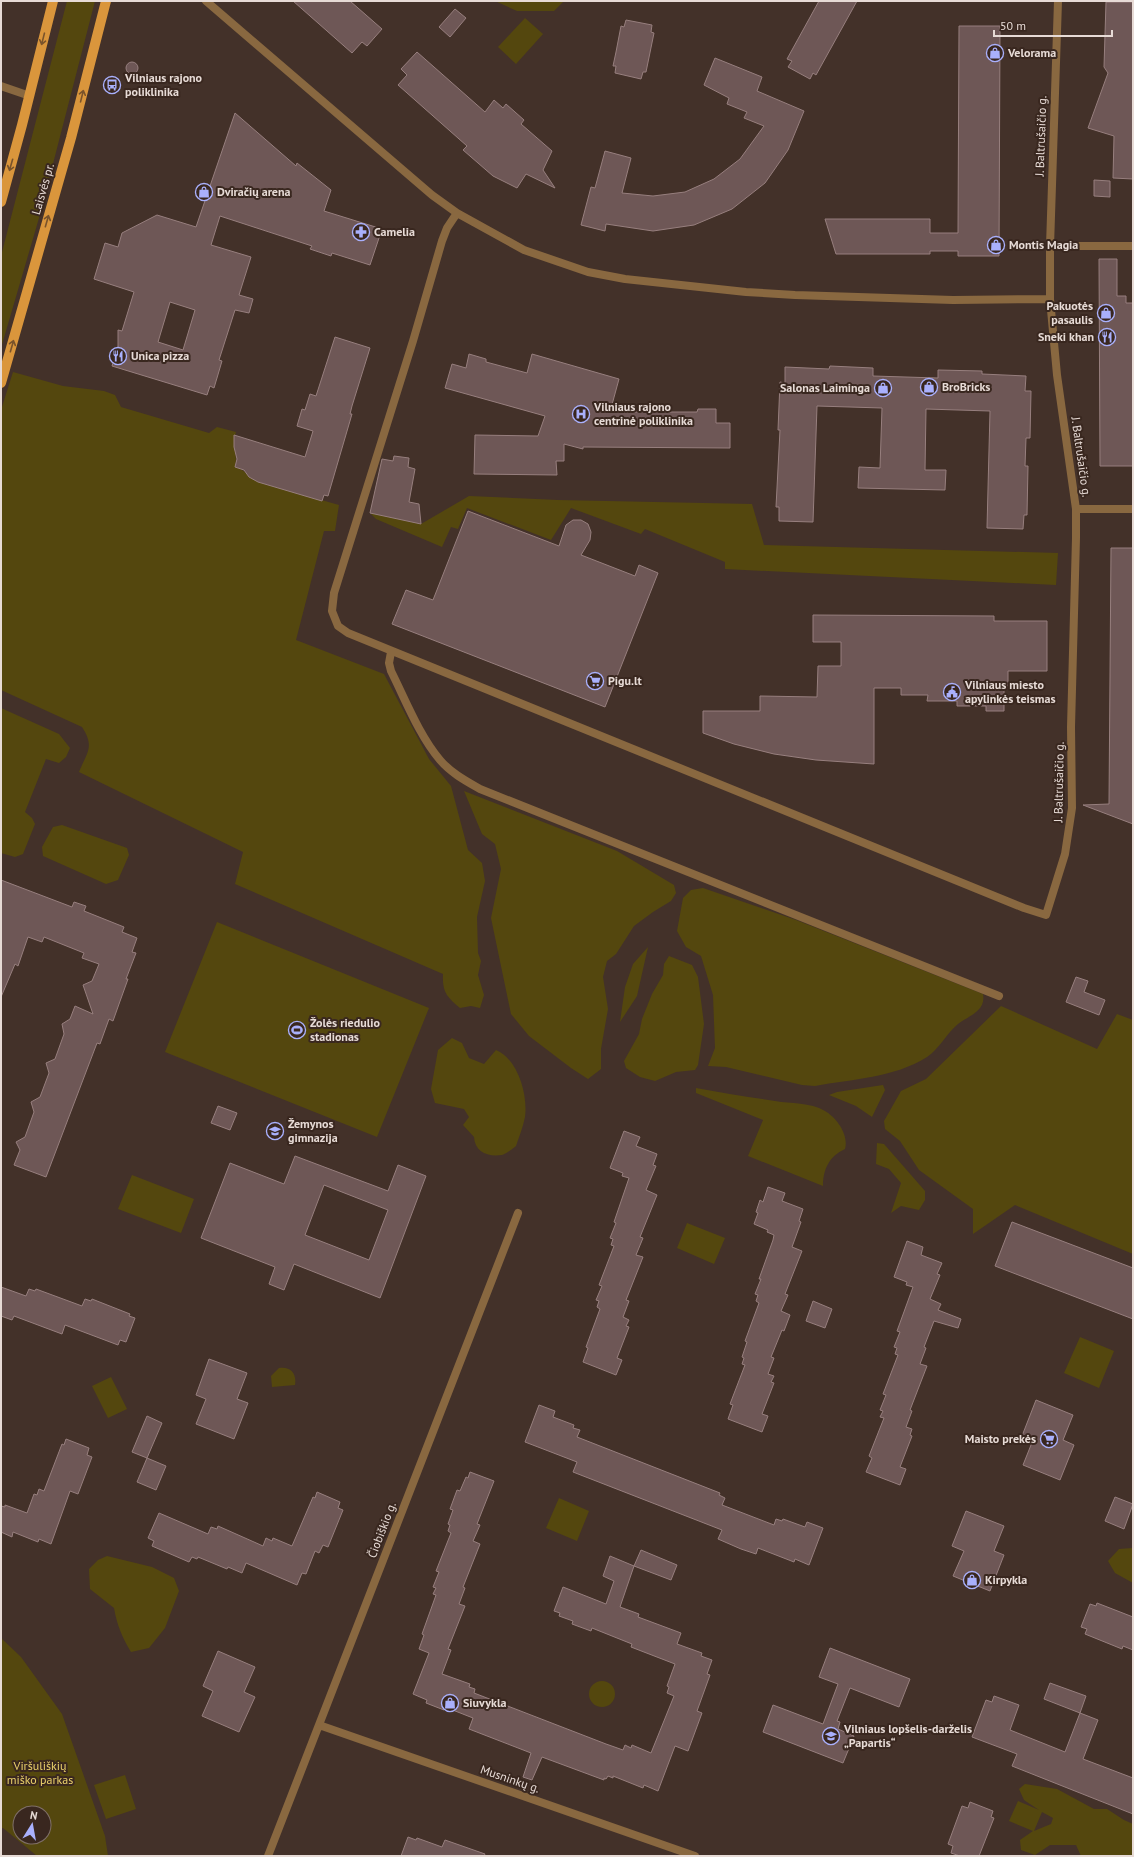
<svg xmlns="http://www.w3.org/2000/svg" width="1134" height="1857" viewBox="0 0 1134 1857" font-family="'PT Sans',sans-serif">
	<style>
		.green { fill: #54470e; fill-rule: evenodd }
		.building { fill: #6e5756; stroke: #977f7e; fill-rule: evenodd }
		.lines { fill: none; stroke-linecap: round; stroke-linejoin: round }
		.minor { stroke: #896840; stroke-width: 8 }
		.primary { stroke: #da963c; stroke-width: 10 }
		.oneway { stroke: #79532b }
		.labels { text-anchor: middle; stroke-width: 4; stroke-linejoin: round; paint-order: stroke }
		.poi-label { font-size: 12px; font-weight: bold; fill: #e7dbd6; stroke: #39271f; text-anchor: start }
		.street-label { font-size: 12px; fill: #e7dbd6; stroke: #39271f }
		.park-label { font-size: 12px; fill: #ebd16b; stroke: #39271f }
	</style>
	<rect width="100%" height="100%" fill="#433129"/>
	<path class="green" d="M67 1H95L39 218 1 348V256Z
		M495 1H564L554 11H517Z
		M525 18 543 34 516 64 498 47Z
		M13 372 63 386 104 391 115 395 121 407 209 433 217 427 236 432C232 445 238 455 235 467 245 470 250 477 258 482L339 505 335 531H324L296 640 384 674 429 759 451 786 468 850 482 863 485 881 477 917 478 953 481 961 478 975 484 995 480 1008 471 1006 460 1008C447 997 442 992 443 974L235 884 243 852 79 772C87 752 95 747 82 727L1 690V410Z
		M469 496 558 500 752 504 764 545 1058 553 1056 585 725 569V562L645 529 641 534 571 508 551 540 467 508 458 529 451 527 442 547 376 519 370 513 421 524Z
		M1 708 59 734 70 748 66 757 59 763 46 759 25 812 32 818 35 824 23 854 15 857 1 853Z
		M464 791 617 851 674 885 676 893 671 901 653 912 634 926 616 954 607 961 603 977 608 1009 601 1049V1069L588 1079 571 1068 529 1036 511 1014 491 918 501 869 495 844 482 834Z
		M62 825 127 848 129 855 118 880 106 884 43 856 42 847 53 827Z
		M703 888 796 920 983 994C986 1011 970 1015 958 1024 947 1033 939 1049 927 1057 894 1078 852 1079 815 1086L802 1085 726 1067 708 1066 715 1048 713 995 701 956 686 947 677 931 683 898 691 890Z
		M217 922 429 1008 377 1137 165 1052Z
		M648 947 637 996 620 1022 625 987 633 964Z
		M669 956 692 965 698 977 704 1024 698 1065 695 1070 676 1072 655 1081 640 1077 626 1068 624 1061 639 1034 642 1019 652 994 663 975 664 964Z
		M1001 1006 1097 1049 1117 1014 1133 1020V1254L1015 1205 973 1234V1209L919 1170 900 1141 885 1129 884 1121 901 1091 926 1079Z
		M452 1038 462 1043 469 1058 484 1064 496 1050C518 1059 528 1095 525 1117 523 1127 519 1137 516 1146 512 1149 506 1154 502 1155 487 1157 475 1152 474 1137L463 1125 469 1117 464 1109 435 1103 431 1089 438 1050Z
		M883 1085 885 1090 872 1117 856 1106 829 1095 837 1092Z
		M696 1088C722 1093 748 1097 775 1101 791 1104 810 1102 825 1111 837 1118 849 1135 845 1149 829 1156 823 1170 823 1186L748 1156 763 1120 696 1093Z
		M877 1143 884 1144 925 1191V1200L919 1210 901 1206 891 1213 901 1183 889 1169 876 1164Z
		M132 1175 194 1199 181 1233 118 1209Z
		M687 1223 725 1238 714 1264 677 1248Z
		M1080 1337 1114 1351 1099 1388 1064 1373Z
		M279 1368C290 1366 297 1373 295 1385L272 1387 271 1376Z
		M111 1377 127 1409 108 1418 92 1386Z
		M559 1498 589 1511 577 1541 546 1528Z
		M1133 1548V1583L1115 1573 1108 1561 1119 1549Z
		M107 1556 152 1567 174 1578 179 1591 165 1628 149 1648 131 1652C122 1637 117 1625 114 1608L90 1589 89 1569 98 1560Z
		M1 1638 21 1657 62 1714 105 1836 108 1856H37L3 1828H1ZM20 1813H44V1837H20Z
		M589 1694a13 13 0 1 1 26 0a13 13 0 1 1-26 0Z
		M125 1775 136 1809 106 1819 94 1785Z
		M1025 1784 1057 1789 1094 1809H1107L1124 1820 1133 1824V1856H1081L1076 1845H1050L1035 1855 1021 1850 1020 1840 1033 1831 1009 1821 1018 1801 1039 1810 1024 1800 1019 1789ZM1042 1812 1053 1818 1051 1824 1034 1831Z"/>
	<path class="building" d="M293 1H350L382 29 367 46 362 42 352 53Z
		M819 1H857L816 75 813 73 810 79 788 67 792 61 787 59Z
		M1106 2H1133V179L1113 178 1114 136 1088 128 1108 73 1104 67Z
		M455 9 466 18 450 37 439 27Z
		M626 20 652 25 651 32 654 33 646 72H643L641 79 615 73 616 66H613L616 52 621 26 624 27Z
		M959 26H1000L999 256H958V251H930V254H836L825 219H930V233H958Z
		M417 52 485 112 494 100 503 108 506 104 524 120 521 124 552 151 543 170 555 188 526 174 517 188 493 176 463 150 467 146 398 85 407 75 401 69Z
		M715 58 762 77 757 91 804 111 788 150 765 183 732 209 694 225 653 231 606 224 605 231 581 225 591 187 595 188 605 151 631 158 622 193 653 196 685 192 714 179 740 159 764 126 744 118 747 112 727 104 729 98 704 85Z
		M126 68a6 6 0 1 1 12 0a6 6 0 1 1-12 0Z
		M235 113 296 166 297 163 331 190 324 211 382 229 370 265 332 253 331 256 310 249 312 246 220 216 211 245 251 257 239 295 253 299 249 313 235 310 219 360 222 361 214 388 210 386 207 395 112 366 118 347V330L122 331 134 292 94 279 105 243 118 247 122 233 157 215 196 227ZM170 302 195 310 183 350 158 342Z
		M1094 180 1110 181V197L1094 196Z
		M1099 259H1117V296H1126V303H1133V466H1100Z
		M335 337 370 348 352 406 350 414H352L328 496 324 495 322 501 258 482 249 477 244 470 235 467 237 459 234 447V435L305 457 313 431 297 426 302 409 305 410 310 394 316 396Z
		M469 354 486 359V362L527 373 532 354 619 379 610 412H697L698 409H716V423H730V448L583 447V449L564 444V461H556L557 475 474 474 475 435 538 436 545 416 445 388 452 364 466 368Z
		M830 366 873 368V376L938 378V370L982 371V374L1026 376 1025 391H1031L1030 438H1026L1025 466H1028L1027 515H1024L1023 529 987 528 990 411 926 409 925 470H946L945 490 858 488 859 467 880 468 882 408 817 406 813 522 779 521V507H776L780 430H778L780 382 785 383V367L829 369Z
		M394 456 409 458 408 467 415 469 409 502 419 504 421 524 370 513 382 459 393 461Z
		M468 511 559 546 566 525 573 520H581L588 524 591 532 590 540 581 555 635 576 639 565 658 573 605 707 392 624 406 590 433 600Z
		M1111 548H1133V824L1083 805 1109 804Z
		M813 615 994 616V621H1047V671H1008V687H1004V711H986V706H957V701H927L928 695H901V688H874V764L816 760 774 754 734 744 703 733V711H760V696L817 697 818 666H841V642H813Z
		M1 880 72 907 74 902 86 906 84 911 124 927 122 932 137 938 132 952 136 953 126 979H128L119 1004 113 1021 109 1019 100 1044 97 1043 46 1177 14 1165 20 1150 16 1142 25 1137 34 1112 31 1102 40 1097 49 1073 46 1063 55 1059 64 1034 62 1024 70 1019 75 1006 93 1014 83 985 92 981 99 964 82 958 84 953 44 937 42 942 28 937 18 966 15 964 1 997Z
		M1076 977 1088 981 1084 992 1105 1000 1099 1015 1066 1002Z
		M218 1106 237 1113 230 1130 211 1123Z
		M624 1131 640 1137 636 1146 657 1154 653 1165 656 1166 646 1190 657 1195 640 1237 643 1238 636 1255 643 1257 626 1300 629 1301 623 1317 629 1320 626 1326 629 1327 617 1358 622 1360 616 1375 583 1362 588 1348 586 1347 600 1309 597 1307 599 1301 596 1300 602 1286 599 1285 614 1246 611 1245 613 1239 610 1238 616 1223 614 1222 629 1178 622 1176 623 1173 610 1168Z
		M295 1156 388 1191 398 1165 426 1176 380 1298 294 1264 284 1290 269 1284 275 1267 201 1238 230 1163 284 1184ZM324 1185 388 1210 369 1260 305 1235Z
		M768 1187 785 1193 782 1201 803 1209 799 1221 801 1222 792 1247 802 1251 785 1294 788 1295 781 1311 790 1315 784 1331 782 1330 771 1357 774 1358 768 1374 774 1376 771 1382 774 1383 762 1414 768 1416 762 1432 728 1419 733 1405 730 1404 745 1365 742 1364 744 1358 742 1357 747 1342 745 1341 759 1303 756 1301 758 1295 755 1294 761 1279H759L773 1240 774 1235 767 1232 768 1230 754 1224 758 1213 756 1212 760 1200 763 1202Z
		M1012 1222 1133 1268V1319L995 1266Z
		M907 1241 923 1247 921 1255 942 1263 937 1274 940 1275 930 1299 941 1304 938 1310 961 1319 958 1328 934 1321 924 1347 926 1348 920 1364 927 1366 910 1410 912 1411 906 1427 912 1429 910 1435 912 1436 900 1467 906 1469 900 1485 866 1472 872 1458 869 1456 884 1418 880 1417 883 1411 880 1410 886 1395 883 1394 898 1355 895 1354 897 1348 894 1347 900 1332 897 1331 913 1287 906 1285 907 1282 894 1277Z
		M1 1287 26 1296 29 1289 35 1291 36 1289 82 1306 85 1299 91 1301 92 1299 130 1314 129 1316 135 1318 126 1342 120 1340 118 1345 65 1325 62 1334 14 1316 12 1320 1 1316Z
		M813 1301 832 1309 825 1328 806 1321Z
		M209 1359 247 1373 237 1399 248 1403 234 1439 196 1424 206 1399 196 1395Z
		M1036 1400 1073 1415 1063 1440 1074 1445 1060 1480 1023 1465 1033 1440 1022 1436Z
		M539 1405 555 1411 553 1417 574 1425 573 1428 580 1430 577 1437 720 1493 719 1495 725 1498 722 1505 774 1525 776 1519 782 1521 783 1519 805 1527 807 1522 823 1528 809 1565 795 1559 794 1562 758 1548 756 1554 741 1549 718 1539 722 1530 573 1472 577 1462 525 1442Z
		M147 1416 162 1423 147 1458 132 1452Z
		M66 1439 89 1448 87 1455 92 1457 78 1494 70 1491 51 1544 39 1539 38 1542 13 1532 12 1537 1 1532V1506L5 1507V1505L27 1513 34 1494 37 1495 39 1489 44 1491 62 1444 64 1445Z
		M147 1458 166 1466 156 1490 137 1482Z
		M470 1472 494 1481 477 1524 480 1525 473 1541 480 1544 463 1587 465 1588 459 1604 465 1606 448 1649 451 1650 442 1674 470 1684 469 1687 475 1689 474 1693 606 1744 623 1750 625 1745 631 1748 632 1745 651 1753 674 1696 667 1693 669 1687 667 1686 675 1664 631 1647 632 1644 592 1628 591 1631 572 1624 573 1621 559 1616 560 1613 554 1611 563 1587 606 1604 614 1581 603 1576 610 1556 634 1566 620 1607 639 1614 638 1617 681 1633 677 1644 702 1653 701 1656 712 1660 707 1674 710 1675 697 1711 702 1713 688 1751 675 1746 658 1791 644 1785 643 1788 613 1776V1778L608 1776 606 1779 604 1778V1780L542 1757 532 1780 523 1777 531 1753 469 1729 473 1718 445 1707 444 1710 426 1703 427 1700 413 1694 429 1653 419 1649 424 1635 422 1634 436 1595 433 1594 436 1588 433 1587 439 1572 436 1571 451 1533 448 1531 450 1525 448 1524 453 1510 450 1509 457 1490 460 1491 466 1477 468 1478Z
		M317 1492 340 1502 338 1508 343 1510 328 1547 323 1545 319 1553 315 1551 306 1574 302 1573 297 1585 246 1563 242 1573 228 1567 227 1569 198 1557 197 1559 192 1557 189 1562 152 1546 154 1541 148 1538 159 1513 208 1534 211 1527 217 1529 218 1526 263 1546 266 1538 272 1541 273 1538 292 1546 313 1497 315 1498Z
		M1115 1497 1133 1504 1124 1529 1105 1521Z
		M966 1511 1004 1526 994 1551 1004 1555 990 1591 953 1576 964 1551 952 1546Z
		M641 1550 677 1565 671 1580 634 1566Z
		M1097 1603 1133 1617V1650L1123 1646 1122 1649 1085 1634 1087 1629 1081 1627 1090 1604 1096 1606Z
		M830 1648 910 1679 899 1707 850 1688 837 1721 840 1722 838 1729 854 1736 843 1763 763 1732 773 1705 823 1724 838 1684 819 1677Z
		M218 1651 255 1667 244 1692 255 1697 239 1732 202 1716 213 1691 203 1686Z
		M1050 1683 1086 1696 1080 1713 1044 1699Z
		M994 1696 1019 1705 1010 1730 1065 1752 1080 1713 1098 1720 1083 1759 1133 1778V1814L1012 1766 1017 1754 972 1737 986 1700 992 1702Z
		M970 1802 993 1811 991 1817 994 1818 979 1856H960L951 1853 953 1846 948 1844 962 1806 968 1808Z
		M408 1837 416 1840 417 1838 442 1847 445 1840 485 1854 484 1856H401Z"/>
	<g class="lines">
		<path class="minor" d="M206 1 432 195 457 213 524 250 588 272 625 279 746 292 795 295 953 300 1050 299
			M1 86 30 96
			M457 213 447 228 442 241 413 341 334 593 332 611 338 626 348 633 1024 908 1046 915 1065 854 1072 808 1071 727 1076 538V509L1057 375 1050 299V246L1058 1
			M1050 246H1133
			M1076 509H1133
			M391 652 389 663 391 671C406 701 419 735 440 760 451 773 466 781 480 789L999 996
			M319 1725 695 1856
			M268 1856 518 1213"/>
		<path class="primary" d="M1 202 22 125 53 1
			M1 383 71 138 106 1"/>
	</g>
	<defs><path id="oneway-shaft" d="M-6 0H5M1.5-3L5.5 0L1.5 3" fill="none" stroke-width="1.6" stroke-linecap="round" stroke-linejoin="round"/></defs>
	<g class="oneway">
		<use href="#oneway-shaft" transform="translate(43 39) rotate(104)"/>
		<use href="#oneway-shaft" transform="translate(82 96) rotate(-76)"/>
		<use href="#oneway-shaft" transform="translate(11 165) rotate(106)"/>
		<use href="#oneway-shaft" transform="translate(47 221) rotate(-74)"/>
		<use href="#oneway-shaft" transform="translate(12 346) rotate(-74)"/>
	</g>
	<defs>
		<g id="shop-ring" transform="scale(0.9)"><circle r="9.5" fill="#39271f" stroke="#a9b0fc" stroke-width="1.5"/><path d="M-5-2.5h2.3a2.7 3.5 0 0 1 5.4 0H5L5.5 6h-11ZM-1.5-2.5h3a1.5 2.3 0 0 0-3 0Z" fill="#a9b0fc"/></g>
		<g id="bus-ring" transform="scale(0.9)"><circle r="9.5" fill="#39271f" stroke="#a9b0fc" stroke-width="1.5"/><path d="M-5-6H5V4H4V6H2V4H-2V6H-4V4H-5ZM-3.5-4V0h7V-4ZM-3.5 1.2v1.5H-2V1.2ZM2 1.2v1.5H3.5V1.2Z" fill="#a9b0fc"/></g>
		<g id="pharmacy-ring" transform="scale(0.9)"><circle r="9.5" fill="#39271f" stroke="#a9b0fc" stroke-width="1.5"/><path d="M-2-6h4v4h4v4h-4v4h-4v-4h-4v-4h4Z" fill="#a9b0fc"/></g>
		<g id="restaurant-ring" transform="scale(0.9)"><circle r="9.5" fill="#39271f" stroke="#a9b0fc" stroke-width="1.5"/><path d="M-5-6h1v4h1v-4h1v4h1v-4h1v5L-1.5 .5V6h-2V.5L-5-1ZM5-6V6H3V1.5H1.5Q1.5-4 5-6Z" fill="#a9b0fc"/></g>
		<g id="hospital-ring" transform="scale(0.9)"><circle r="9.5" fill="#39271f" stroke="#a9b0fc" stroke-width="1.5"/><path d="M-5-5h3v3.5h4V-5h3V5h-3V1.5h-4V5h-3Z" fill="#a9b0fc"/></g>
		<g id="supermarket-ring" transform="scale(0.9)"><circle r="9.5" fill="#39271f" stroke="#a9b0fc" stroke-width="1.5"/><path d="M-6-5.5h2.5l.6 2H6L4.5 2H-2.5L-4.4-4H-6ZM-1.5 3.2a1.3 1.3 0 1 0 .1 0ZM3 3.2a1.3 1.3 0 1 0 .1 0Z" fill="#a9b0fc"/></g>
		<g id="civic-ring" transform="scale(0.9)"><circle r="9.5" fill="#39271f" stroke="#a9b0fc" stroke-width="1.5"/><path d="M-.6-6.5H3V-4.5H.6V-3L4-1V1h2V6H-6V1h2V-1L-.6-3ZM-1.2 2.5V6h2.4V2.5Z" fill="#a9b0fc"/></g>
		<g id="stadium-ring" transform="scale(0.9)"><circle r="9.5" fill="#39271f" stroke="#a9b0fc" stroke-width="1.5"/><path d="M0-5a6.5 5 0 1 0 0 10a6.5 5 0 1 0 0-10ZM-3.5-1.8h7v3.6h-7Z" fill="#a9b0fc"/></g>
		<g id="school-ring" transform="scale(0.9)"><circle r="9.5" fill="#39271f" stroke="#a9b0fc" stroke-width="1.5"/><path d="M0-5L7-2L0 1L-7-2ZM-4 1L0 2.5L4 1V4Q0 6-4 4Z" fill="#a9b0fc"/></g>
	</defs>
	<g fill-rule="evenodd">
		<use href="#shop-ring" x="995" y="53"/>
		<use href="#bus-ring" x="112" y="85"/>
		<use href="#shop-ring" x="204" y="192"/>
		<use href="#pharmacy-ring" x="361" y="232"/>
		<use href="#shop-ring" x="996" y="245"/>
		<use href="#shop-ring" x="1106" y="313"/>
		<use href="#restaurant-ring" x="1107" y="337"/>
		<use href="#restaurant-ring" x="118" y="356"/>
		<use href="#shop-ring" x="929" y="387"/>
		<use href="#shop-ring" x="883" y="388"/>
		<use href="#hospital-ring" x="581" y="414"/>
		<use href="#supermarket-ring" x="595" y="681"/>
		<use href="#civic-ring" x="952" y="692"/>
		<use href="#stadium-ring" x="297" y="1030"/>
		<use href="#school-ring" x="275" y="1131"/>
		<use href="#supermarket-ring" x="1049" y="1439"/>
		<use href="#shop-ring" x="972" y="1580"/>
		<use href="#shop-ring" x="450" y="1703"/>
		<use href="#school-ring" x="831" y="1736"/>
	</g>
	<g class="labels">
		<g class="poi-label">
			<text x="1008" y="57">Velorama</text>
			<text x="125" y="82">Vilniaus rajono<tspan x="125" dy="14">poliklinika</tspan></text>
			<text x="217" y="196">Dviračių arena</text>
			<text x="374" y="236">Camelia</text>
			<text x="1009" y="249">Montis Magia</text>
			<text x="1093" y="310" text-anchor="end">Pakuotės<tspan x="1093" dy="14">pasaulis</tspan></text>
			<text x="1094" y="341" text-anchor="end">Sneki khan</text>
			<text x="131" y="360">Unica pizza</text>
			<text x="942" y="391">BroBricks</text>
			<text x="870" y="392" text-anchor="end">Salonas Laiminga</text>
			<text x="594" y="411">Vilniaus rajono<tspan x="594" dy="14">centrinė poliklinika</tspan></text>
			<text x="608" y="685">Pigu.lt</text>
			<text x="965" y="689">Vilniaus miesto<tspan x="965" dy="14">apylinkės teismas</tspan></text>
			<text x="310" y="1027">Žolės riedulio<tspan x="310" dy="14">stadionas</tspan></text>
			<text x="288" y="1128">Žemynos<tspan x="288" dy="14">gimnazija</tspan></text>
			<text x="1036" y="1443" text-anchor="end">Maisto prekės</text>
			<text x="985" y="1584">Kirpykla</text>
			<text x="463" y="1707">Siuvykla</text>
			<text x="844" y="1733">Vilniaus lopšelis-darželis<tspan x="844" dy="14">„Papartis“</tspan></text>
		</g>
		<g class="street-label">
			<text transform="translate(1041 136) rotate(-88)" y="4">J. Baltrušaičio g.</text>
			<text transform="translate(43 189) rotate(-74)" y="4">Laisvės pr.</text>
			<text transform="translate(1081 457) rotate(82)" y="4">J. Baltrušaičio g.</text>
			<text transform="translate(1059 782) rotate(-89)" y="4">J. Baltrušaičio g.</text>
			<text transform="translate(382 1530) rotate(-69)" y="4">Čiobiškio g.</text>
			<text transform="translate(510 1779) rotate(19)" y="4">Musninkų g.</text>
		</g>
		<g class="park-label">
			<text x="40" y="1770">Viršuliškių<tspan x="40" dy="14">miško parkas</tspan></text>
		</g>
	</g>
	<rect width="1134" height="1857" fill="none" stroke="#e7dbd6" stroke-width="4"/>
	<g transform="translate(32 1825) rotate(11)"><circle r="19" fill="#39271f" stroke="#7f6f68"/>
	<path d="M0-3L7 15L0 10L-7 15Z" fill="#a9b0fc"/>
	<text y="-6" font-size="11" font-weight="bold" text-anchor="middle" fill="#e7dbd6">N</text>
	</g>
	<path d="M994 30v6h118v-6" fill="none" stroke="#e7dbd6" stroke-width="2"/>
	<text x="1000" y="30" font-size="12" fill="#e7dbd6" stroke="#39271f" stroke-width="3" paint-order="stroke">50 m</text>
</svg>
